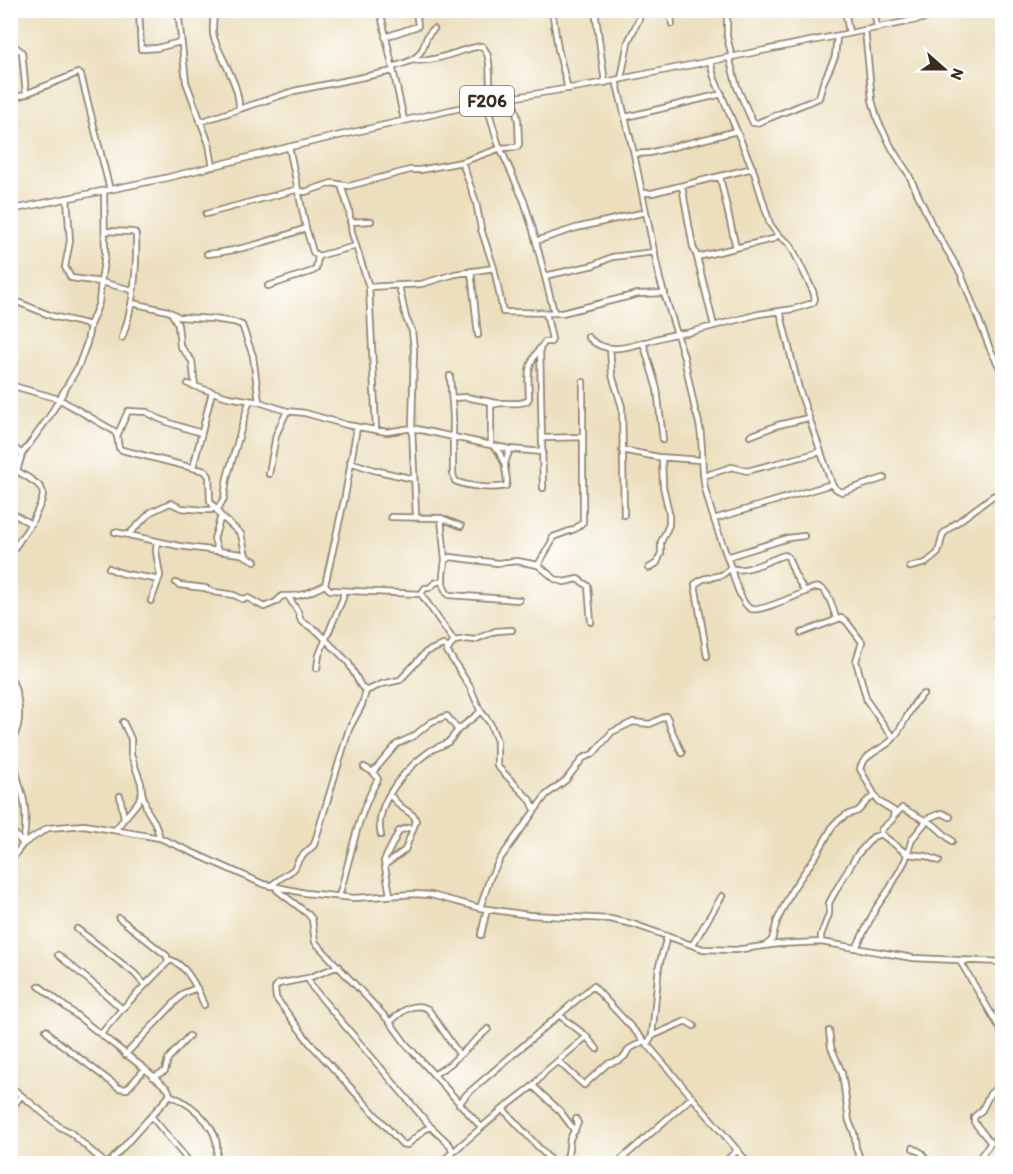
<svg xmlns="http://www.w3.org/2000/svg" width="1013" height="1174" viewBox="0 0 1013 1174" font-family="Itim,sans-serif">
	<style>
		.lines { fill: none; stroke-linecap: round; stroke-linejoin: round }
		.minor-casing { stroke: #94846e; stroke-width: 8 }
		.major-casing { stroke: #94846e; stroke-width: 8 }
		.minor { stroke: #fff; stroke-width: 4.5 }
		.major { stroke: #fff; stroke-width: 5 }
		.labels { text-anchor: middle; stroke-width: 4.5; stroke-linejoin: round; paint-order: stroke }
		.shield { fill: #fff; stroke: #766a62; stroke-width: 1.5 }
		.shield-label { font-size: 18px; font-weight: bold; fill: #3b2a1e }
	</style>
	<rect width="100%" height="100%" fill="#fff"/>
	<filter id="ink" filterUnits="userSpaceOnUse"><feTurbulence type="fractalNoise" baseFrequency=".0167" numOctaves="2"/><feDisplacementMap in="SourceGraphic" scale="12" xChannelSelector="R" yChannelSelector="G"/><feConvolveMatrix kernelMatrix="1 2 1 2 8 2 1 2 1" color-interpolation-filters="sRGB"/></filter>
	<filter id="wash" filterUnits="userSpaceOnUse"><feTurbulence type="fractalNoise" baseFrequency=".008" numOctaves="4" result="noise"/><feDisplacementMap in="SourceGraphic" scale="24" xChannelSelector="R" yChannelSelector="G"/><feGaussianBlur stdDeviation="1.35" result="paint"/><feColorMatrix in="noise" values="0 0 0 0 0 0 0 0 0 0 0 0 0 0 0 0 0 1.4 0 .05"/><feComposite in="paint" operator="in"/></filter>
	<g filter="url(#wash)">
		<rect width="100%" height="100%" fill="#ecdfbd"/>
	</g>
	<g filter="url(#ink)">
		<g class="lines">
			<g class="minor-casing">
				<path id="minor" d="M139 10 141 49 157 48 180 42
					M178 10 186 82 209 144 213 167
					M213 10C215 21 211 28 214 38 222 61 240 85 239 109
					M380 10 404 120
					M552 10 558 49 568 89
					M595 10 605 83
					M670 10 672 24
					M727 10V37L732 57
					M845 10 849 33
					M874 10 877 27
					M930 10 931 17
					M865 30 872 100 878 121 894 152 908 173 931 223 961 274 990 349 1002 372
					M385 37 418 26 416 10
					M10 49 17 48 22 52 26 94
					M729 57 737 87 753 123H757L819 98 823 83 835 57 837 36
					M413 60C438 63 458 49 482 46 494 57 487 85 492 100
					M392 67C401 64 413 62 419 54 427 45 423 37 434 29
					M621 79 628 42 639 19V10
					M616 80 634 154 660 280 684 357 695 410C705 435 700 462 705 488 711 515 722 542 731 568L722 575 703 579 695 584 707 656
					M10 100 78 73 81 75 110 190
					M486 102 498 143 524 201 533 230 554 312
					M626 117 722 94
					M200 122 294 91 393 71
					M289 147 306 228 313 252 318 256
					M634 154 649 153 737 131
					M462 162 476 202 481 229 494 268 503 312 562 313 638 294 665 293
					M720 177 736 248
					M341 185 349 210 352 233 369 287 376 429
					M682 186 693 247 697 257 773 239 778 235
					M104 191 105 254 101 282 132 290
					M643 193H652L753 168
					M206 214 295 190 305 192 332 183 349 186 410 170H420L462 162 501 148 517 147 519 144 518 120 512 97
					M350 222 371 221
					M105 231 132 232 135 233 136 236C137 270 134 305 122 338
					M536 241 576 228 646 212
					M207 254C239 251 277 239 306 228
					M318 256 356 246
					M697 257 714 326
					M471 271 478 335
					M545 276 594 265 612 257 655 252
					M268 286 313 271 316 269 318 256
					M399 286 406 318 412 331 414 349 412 428 416 516
					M369 287 421 284 455 274 494 268
					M10 299 52 316 90 325
					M132 303 168 311 179 317 213 319 234 322 242 325 253 356 259 402
					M780 311 799 389 832 484 836 489 842 492 884 478
					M172 314 178 325 180 346 192 361 195 386
					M588 337C614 365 656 332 687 333L759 314 794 309 813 303 815 299 813 291 790 244 778 235 770 224 754 172 714 77 710 61
					M643 342 657 389 663 440
					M610 348 612 375 622 407 624 515
					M450 376 453 416V474L455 481C469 487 492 489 506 486 509 478 504 472 505 464 506 458 509 455 509 449
					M188 384 228 397 259 402 287 411 305 413 347 425 387 432 412 428 509 449 543 452
					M10 385 59 399 114 431 117 436 119 448 122 450 205 471 209 476 210 501 221 516 214 539 218 551
					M452 398 466 397 496 403
					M357 427 345 496 325 585 330 590 421 594 454 641 467 639 474 640 496 631 512 630
					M117 436 128 411 147 412C158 421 186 428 201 433
					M750 436 778 425 808 418
					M543 438 583 437
					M10 444 22 454
					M622 450 658 457 701 460
					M350 462 374 470 414 479
					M505 465 499 452 491 444V406C501 399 516 407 527 401L529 398C528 375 526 367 540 348
					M193 468 212 392
					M269 474 276 435 287 411
					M703 475 710 474 732 467 747 471 820 452
					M10 482 17 471 22 454 49 417 78 367 87 343 90 325 99 303 101 282 71 278 65 267 70 241 67 198
					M543 488 540 348 545 342H551L552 339 546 313
					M217 511 224 498 227 478 249 402
					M10 512 31 524C47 490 51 491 17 471
					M221 516 241 534 246 556
					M391 517 441 518 445 560
					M441 518 461 526
					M714 519 832 484
					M115 532 179 546 241 554 255 561
					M129 534 151 512 168 504 171 503 181 508 204 510H211L214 507
					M10 557 13 550 31 524
					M727 557 788 538 804 536
					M538 565 555 579 564 582 578 579 588 586 591 622
					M910 567 926 563 938 553 943 534 951 527 993 496 1002 492
					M109 568C125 577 141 575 158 580
					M649 568 657 563 661 553V542L669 525V513L663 486 662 458
					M176 583 179 585 205 588 214 592 234 595 242 599 248 598 264 607 276 602 282 596H288L298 612 301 621 317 631 348 662 361 686 366 691
					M805 592 795 575 788 557 785 555C770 559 747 574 731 568 733 577 742 606 751 609 760 612 795 596 805 592 810 590 816 585 822 589 830 594 833 609 836 618
					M421 594 425 588H429L435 583 443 580
					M288 596C302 597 312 591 325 585
					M519 600 449 595C439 586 444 571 445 560L450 557 498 563 517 561 538 565 551 543 553 537 575 529 583 522V382
					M151 601 160 576 156 551 157 541
					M997 617 1002 613
					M801 633 841 618 846 621 862 642 856 661 867 701 887 730 894 737
					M454 641 447 651 470 687 480 710 490 723 497 741V766L531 801 535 810
					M317 668 319 655 343 598V591
					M10 676C17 690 21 709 18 725 17 731 13 737 12 743 10 754 19 782 22 793 27 810 26 828 23 844
					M923 694C910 704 904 728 891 741 881 750 863 755 860 769L878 801 894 811 893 819 881 830V834L907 854 926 856 939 861
					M123 722 131 739V755L141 783 142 792 147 810 155 823 160 838
					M364 767 373 772 397 744 414 736 431 722 447 716 458 730
					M120 796 124 818
					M895 815 902 808 934 825 952 841
					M10 828 23 844
					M115 830 138 802 142 792
					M381 835C373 804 406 768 430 751 435 748 441 746 447 743 452 739 455 733 459 729 466 723 474 718 481 711
					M10 861 23 844 48 828 84 825 160 838 263 884 305 893 354 898 414 894 431 895 480 908 529 915 610 919 633 924 703 949 735 950 778 944 821 942 913 958 1002 962
					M385 865 405 850 416 821 414 816 400 806 390 795
					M270 886 294 869 299 859 314 845 349 729 362 705 366 691 382 684 400 680 426 652 443 645 448 648
					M277 890 308 914 312 919 315 942 390 1022 406 1044 481 1127
					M390 895 384 861 399 831 407 828H413
					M339 896C351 857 357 815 378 779L373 772
					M480 908 490 878 500 859 546 795 566 780 583 758 593 754 612 732 633 722 650 724 666 716 668 719 670 727 682 753
					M77 929 134 973 145 985
					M481 935 487 909
					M821 942V935L829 914V903L840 883 857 855 873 837 881 834
					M693 944 722 896
					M766 945 772 940 777 921 792 890 817 854 834 824 846 815 858 811 868 800 875 796
					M856 948 876 908 890 888 905 861 912 839 929 818 942 813 950 817
					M58 955 102 991 122 1009
					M960 961 1001 1030 1002 1041
					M168 962 171 960C188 966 198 989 204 1005
					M339 966 308 978 278 984 275 988 276 998 309 1042 402 1144 407 1145 424 1130 431 1127 450 1145 453 1153
					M308 978 312 987 431 1127
					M39 986 145 1069 168 1089 170 1095C196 1106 227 1133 214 1164
					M559 1015 585 1035 597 1049
					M390 1022C401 1012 413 1001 428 1009L459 1054
					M999 1026 1002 1014
					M46 1030 53 1038 119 1088 127 1089 145 1069
					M829 1031 831 1047 842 1073 849 1121 854 1133 856 1148 862 1164
					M101 1034 122 1009 168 962 167 956 119 918
					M652 1036 659 966 667 936
					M647 1044 652 1036 686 1021 694 1026
					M125 1055 184 993 197 988
					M559 1062 584 1085 607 1064 620 1060 625 1056 629 1049 644 1041
					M435 1074 450 1064 488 1029
					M153 1077 165 1071 168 1059 189 1036
					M10 1086 60 1127 70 1132 106 1164
					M533 1086 560 1111 575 1131
					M459 1104 467 1094 593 986 647 1044 749 1164
					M503 1109 533 1086 546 1071 585 1038H588
					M10 1110 21 1096
					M151 1116 191 1164
					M913 1148 922 1153 928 1164
					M108 1164 170 1095
					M439 1164 503 1109 554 1164
					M562 1164 568 1155 570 1139 578 1123 576 1119
					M616 1164 692 1097
					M722 1164 738 1150
					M974 1164 991 1143 974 1122V1117L982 1110 990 1094 1002 1083"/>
			</g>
			<g class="major-casing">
				<path id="major" d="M10 210 166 178 289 147 486 102 596 84 966 10"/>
			</g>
			<use href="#minor" class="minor"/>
			<use href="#major" class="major"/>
		</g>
	</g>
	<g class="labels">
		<rect class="shield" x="460" y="86" width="54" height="30" rx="4.5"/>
		<g class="shield-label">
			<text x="487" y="107">F206</text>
		</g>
	</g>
	<rect width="1013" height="1174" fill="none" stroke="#fff" stroke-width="36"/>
	<g transform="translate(944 69) rotate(111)" stroke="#ffffff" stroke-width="4.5" paint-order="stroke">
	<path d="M0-4.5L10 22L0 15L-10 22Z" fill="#3b2a1e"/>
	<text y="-9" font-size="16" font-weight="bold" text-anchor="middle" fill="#3b2a1e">N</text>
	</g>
</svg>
